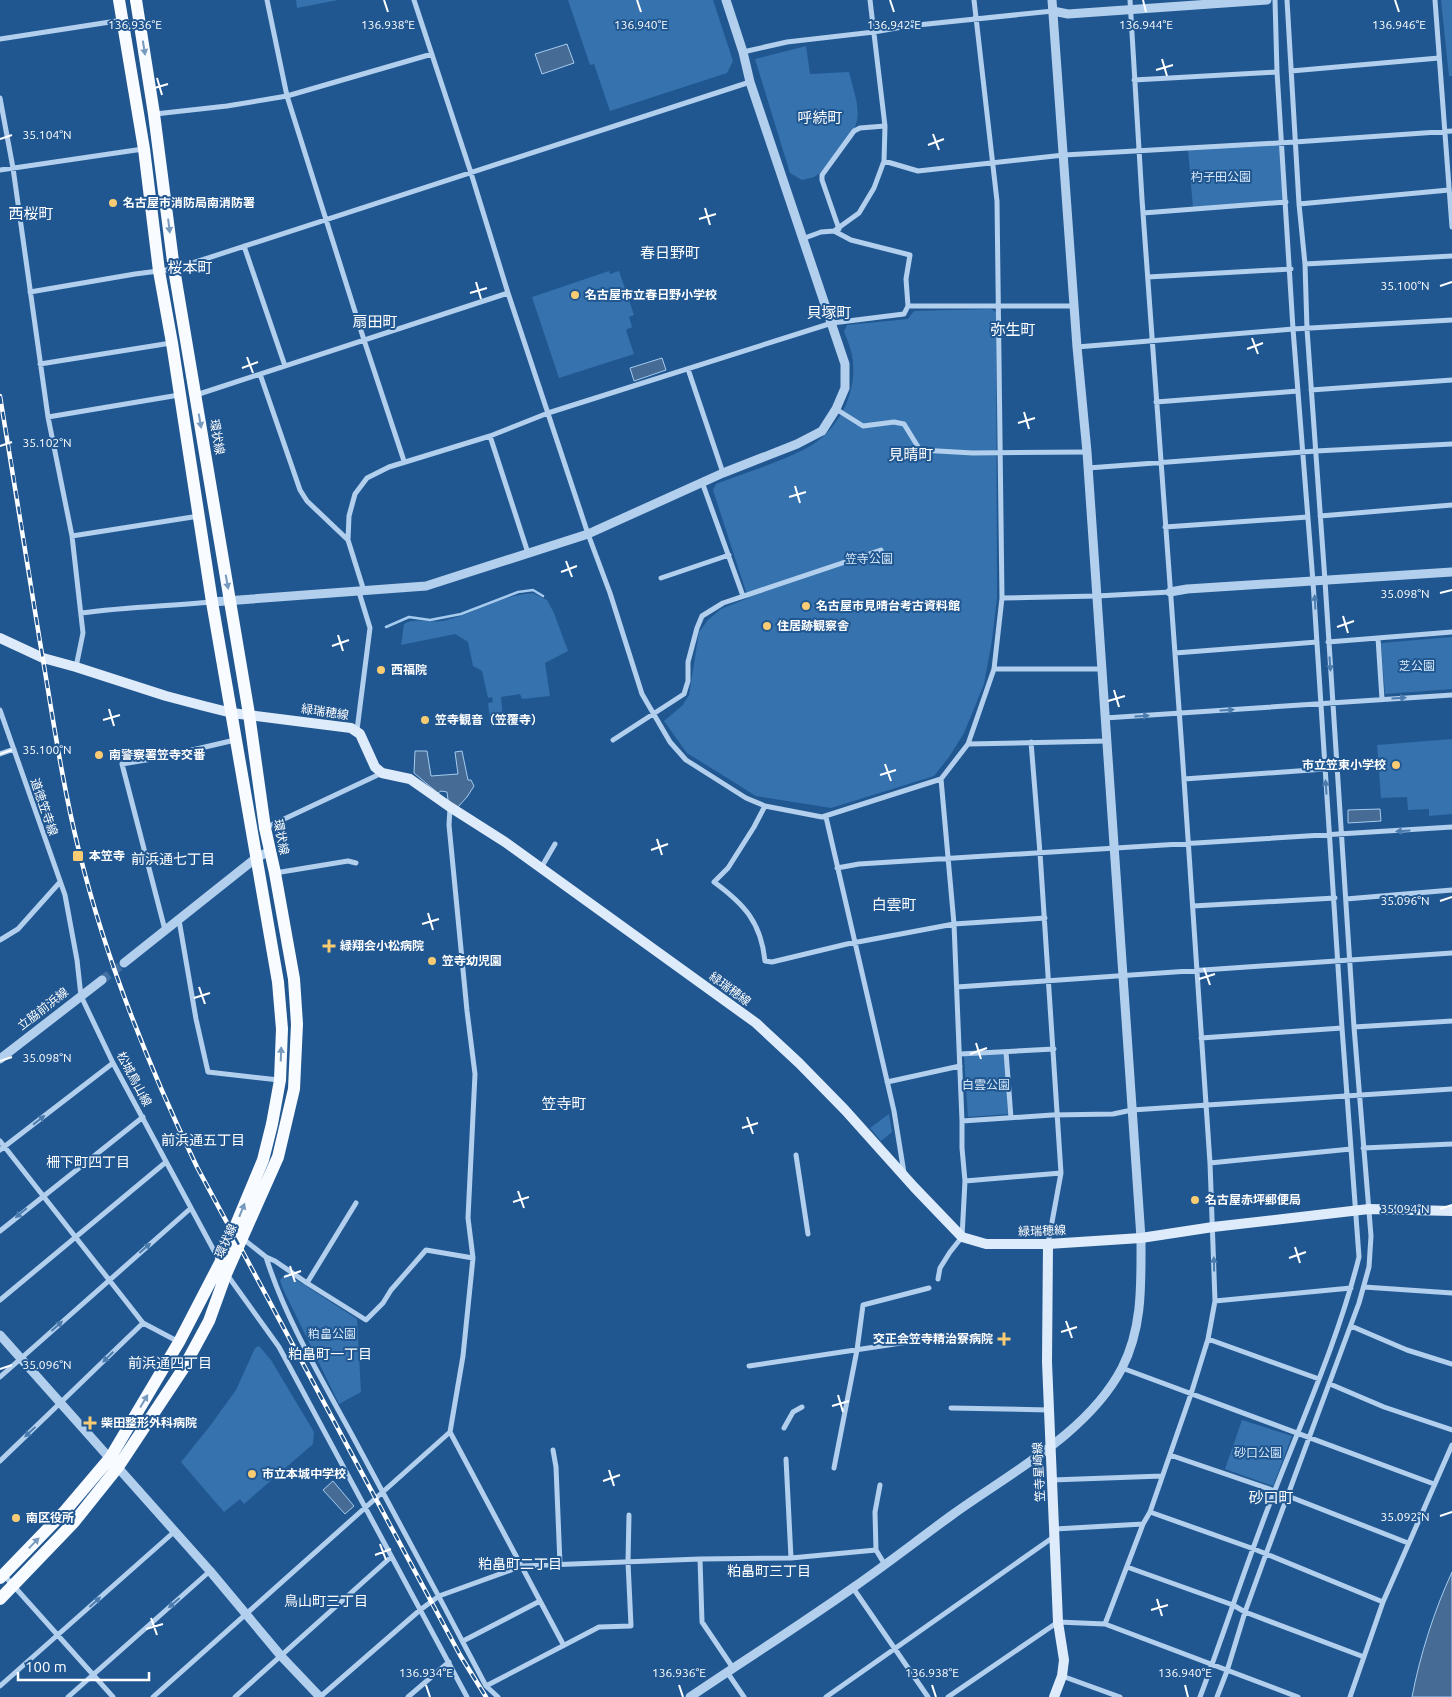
<svg xmlns="http://www.w3.org/2000/svg" width="1452" height="1697" viewBox="0 0 1452 1697" font-family="Ubuntu,'Noto Sans JP',sans-serif">
	<style>
		.green { fill: #3572ae }
		.water { fill: #466c95; stroke: #a5cbee }
		.lines { fill: none; stroke-linecap: round; stroke-linejoin: round }
		.stream { stroke: #a5cbee; stroke-width: 2.5 }
		.tertiary-tunnel { stroke: #4270a2; stroke-width: 9; stroke-dasharray: 9 4.5; stroke-linecap: butt }
		.minor { stroke: #b2cfed; stroke-width: 5 }
		.tertiary { stroke: #b2cfed; stroke-width: 9 }
		.secondary { stroke: #deebfa; stroke-width: 10 }
		.primary { stroke: #f8fbff; stroke-width: 12 }
		.rail-casing { stroke: #fff; stroke-width: 4.5 }
		.rail { stroke: #215791; stroke-width: 2.5; stroke-dasharray: 8; stroke-linecap: butt }
		.oneway { fill: #7799bd }
		.oneway2 { fill: #4c7bad }
		.ticks { fill: none; stroke: #fff; stroke-width: 2 }
		.poi-dot { fill: #f9cc73; stroke: #215791; stroke-width: 2 }
		.labels { text-anchor: middle; stroke-width: 4; stroke-linejoin: round; paint-order: stroke }
		.park-label { font-size: 12px; fill: #d7e8f9; stroke: #215791 }
		.poi-label { font-size: 12px; font-weight: bold; fill: #fff; stroke: #215791; text-anchor: start }
		.street-label { font-size: 12px; fill: #fff; stroke: #215791 }
		.neighbourhood-label { font-size: 14px; fill: #fff; stroke: #215791 }
		.quarter-label { font-size: 15px; fill: #fff; stroke: #215791 }
		.ticks-label { font-size: 12px; text-anchor: middle; fill: #fff; stroke: #215791; stroke-width: 4; stroke-linejoin: round; paint-order: stroke }
	</style>
	<rect width="100%" height="100%" fill="#215791"/>
	<path class="green" d="M296 0H338L297 8Z
		M568 0H713L733 61 727 73 610 111 594 64 590 65Z
		M1441 0H1452V76H1449Z
		M806 46 810 74 849 72C853 90 863 112 854 129L820 173 814 177 802 180 790 173 755 59Z
		M1281 144 1286 201 1193 208 1188 149Z
		M609 271 610 274 619 271 634 315 629 317 632 327 626 330 634 354 559 378 532 297Z
		M991 309 996 312 997 598 992 640 984 684 964 733 949 757 934 776 831 808 756 796 687 753 664 721 683 705 689 695 699 632 708 620 721 609 748 598 713 490 716 484C746 473 777 463 805 449 835 434 856 398 853 364 853 353 848 342 844 331L847 325 908 319 914 311Z
		M533 593 547 600 554 613 568 651 545 663 550 696 522 699 520 694 501 697 503 718 490 719 488 703 493 702 492 697 488 698 482 671 473 666 468 642 455 634 401 645 404 624C414 617 431 623 443 621 474 614 501 595 533 593Z
		M1452 637V689L1385 694 1381 643Z
		M1452 739V814L1429 816V809L1408 810 1407 797 1381 798 1377 745Z
		M1005 1054 1008 1114 968 1117 964 1056Z
		M889 1114 892 1132 881 1141 870 1128Z
		M286 1273 357 1319 361 1392 339 1404 283 1289 280 1280Z
		M259 1346 271 1360 314 1432 313 1444 244 1504 240 1499 224 1512 181 1462 210 1426 236 1390 255 1348Z
		M1242 1420 1292 1436 1273 1486 1225 1469Z"/>
	<path class="water" d="M567 44 574 63 542 74 535 54Z
		M662 358 666 370 634 381 630 368Z
		M415 751H427L431 776 458 774 455 752 462 751 468 780H471L474 786 467 797 457 808 448 800 447 792 441 791 438 793 414 773Z
		M1380 809 1381 821 1348 823V810Z
		M333 1481 354 1506 345 1514 323 1490Z
		M1452 1572V1697H1412C1420 1655 1434 1611 1452 1572Z"/>
	<g class="lines">
		<path class="stream" d="M386 627 409 617 430 620 461 614 518 592 533 590 543 596"/>
		<path class="tertiary-tunnel" d="M102 980 124 963"/>
		<path class="minor" d="M267 0 287 96 364 340 404 461
			M414 0 471 173 508 293 588 534 610 593 642 694 670 742 686 760 746 798 765 806 822 817 941 779
			M1435 0 1452 227
			M0 39 123 20
			M743 52 787 42 874 32 908 26 1053 11
			M1291 71 1439 58
			M1134 80 1277 72
			M0 98 13 168 48 417 72 536 83 633 76 667
			M155 114 227 106 287 96 432 54
			M884 161 918 171 1064 155 1295 142 1452 131
			M0 170 143 149
			M1299 204 1449 190
			M1143 213 1286 202
			M839 229 822 180V175L854 131 860 128 885 126
			M802 239 821 232 834 231 859 213 874 188 884 161 885 126 870 0
			M244 246 285 366
			M1305 264 1452 256
			M1148 277 1291 269
			M30 292 135 274 174 269 750 82
			M908 306H1075
			M1077 347 1293 329 1452 320
			M40 364 171 343
			M688 369 723 473
			M260 374 300 490 307 501 348 540
			M1311 390 1452 380
			M196 395 508 293
			M1156 402 1298 391
			M836 409 863 426 894 422 904 424 920 450 973 453 1087 452
			M48 417 179 395
			M490 436 528 553
			M1088 468 1316 451 1452 444
			M702 482 743 596
			M1320 516 1452 505
			M1165 527 1308 517
			M72 536 199 516
			M661 578 729 555
			M364 591 348 540 349 516 355 494 367 478 389 467 490 436 548 413 832 323 904 314 908 306 906 279 910 255 851 240 834 231
			M1002 598 1097 596 1170 592
			M81 613C124 607 168 606 211 602
			M1378 638 1382 699
			M1328 642 1452 632
			M1175 653 1317 642
			M994 669H1102
			M0 710 65 895 77 960 81 996 113 1063 219 1260
			M1105 718 1452 695
			M357 730 370 628 359 592
			M613 740 684 694 688 681V662L697 628 702 616 723 603 881 550
			M1031 742 1040 853 1061 1173 1048 1244
			M968 744 1107 741
			M0 754 14 749
			M1184 779 1325 769
			M765 806 754 827 728 868 714 882C744 904 761 922 765 961L772 962 847 944 954 924 1045 918
			M826 817 894 1111 904 1173
			M265 828 382 773
			M541 868 555 844
			M837 868 859 864 1452 827
			M275 873 348 861 356 863
			M1346 899 1452 890
			M1193 906 1335 898
			M179 920 196 1019 208 1072 279 1080
			M165 930 122 764 158 758 235 740
			M0 940 18 929 60 882
			M957 987 1452 953
			M1354 1027 1452 1021
			M1201 1038 1342 1028
			M1006 1052 1011 1118
			M960 1054 1054 1049
			M887 1082 960 1066
			M962 1121 1052 1115 1113 1114 1132 1110 1452 1089
			M0 1141 143 1323 179 1342
			M1363 1148 1452 1144
			M0 1150 113 1063
			M796 1155 808 1234
			M1210 1163 1351 1149
			M965 1181 1061 1173
			M0 1231 143 1117
			M242 1238 266 1257 275 1261 307 1283 366 1320 383 1303 391 1290 426 1250 473 1258
			M266 1257C285 1318 321 1378 352 1435 397 1518 442 1602 486 1686L498 1697
			M228 1276 279 1347 467 1697
			M938 1279 940 1268 950 1252 962 1237 965 1181 962 1148V1121L954 924 941 779 968 744 994 669 1002 598 997 201 974 0
			M307 1283 356 1203
			M1364 1287 1452 1293
			M0 1300 166 1162
			M1215 1301 1351 1288
			M1351 1326 1407 1350 1452 1364
			M1208 1339 1319 1379
			M749 1366 915 1341
			M1122 1368 1434 1484
			M0 1377 191 1208
			M1330 1384 1384 1407 1452 1430
			M951 1408 1049 1410
			M784 1428 793 1412 802 1407
			M450 1432 563 1644
			M553 1450 556 1467 560 1564
			M1170 1455 1275 1491 1408 1543
			M786 1459 791 1558
			M0 1461 143 1323
			M834 1468 857 1350 863 1305 929 1288
			M1052 1480 1162 1476
			M880 1485 875 1512 876 1550 885 1565
			M1150 1512 1254 1549 1383 1602
			M1055 1529 1143 1524
			M700 1559 702 1622 733 1668
			M1127 1567 1233 1605 1245 1612 1364 1657
			M3 1574 113 1697
			M853 1588 928 1697
			M1105 1624 1143 1524 1150 1512 1191 1394 1208 1339 1215 1301 1210 1163 1182 750 1142 199 1130 0
			M463 1641 540 1601
			M727 1672 744 1697
			M1062 1676 1120 1697
			M0 1686 174 1532
			M486 1686 599 1627 631 1626 628 1562 629 1515
			M68 1697 210 1571
			M153 1697 450 1432 463 1356 473 1258 468 1218 475 1074 467 1011 449 825 450 808
			M235 1697 391 1557
			M320 1697 420 1610 439 1596 522 1566 700 1559 791 1558 876 1550
			M408 1697 449 1662
			M826 1697 1055 1536
			M948 1697 1058 1622 1105 1624 1298 1697
			M1200 1697C1226 1628 1248 1558 1275 1490 1305 1413 1339 1337 1359 1257L1342 1028 1313 582 1293 329 1277 72 1275 0
			M1217 1697 1227 1671 1245 1612 1266 1554 1359 1303 1369 1267 1371 1236 1354 1027 1325 581 1307 329 1305 264 1299 204 1287 0
			M1350 1697 1383 1602 1452 1445"/>
		<path class="tertiary" d="M1053 11 1068 14 1267 0
			M1170 592 1187 589 1452 572
			M212 602 426 586 588 534 723 473 797 444 822 431 836 409 845 388V364L750 82 743 52 726 0
			M124 963 256 858 270 851
			M0 1059 102 980
			M0 1335 210 1571 281 1656 320 1697
			M690 1697C745 1660 800 1625 854 1587 887 1564 919 1539 952 1515 1010 1473 1088 1433 1122 1368 1143 1327 1141 1283 1141 1238L1087 452 1077 347 1052 0"/>
		<path class="secondary" d="M0 638 43 658 76 667 166 696 204 706 232 713 351 728 360 734 375 767 382 773 410 779 450 807 505 842 756 1023 799 1063 845 1110 914 1187 962 1237 986 1244H1048L1141 1238 1213 1227 1369 1209 1452 1211
			M1048 1244 1047 1362 1049 1410 1058 1622 1064 1660 1062 1676 1054 1697"/>
		<path class="primary" d="M0 1578 65 1511 110 1458 179 1342 220 1263 263 1160 272 1124 280 1080 282 1029 278 982 212 602 172 343 159 271 144 149 119 0
			M0 1599 74 1522 118 1467 183 1369 209 1321 226 1274 278 1157 294 1089 297 1024 294 979 275 873 265 828 249 714 174 269 154 114 136 0"/>
		<g class="rail-casing">
			<path id="rail" d="M0 396C14 478 27 560 40 642 52 712 62 783 79 851 106 961 148 1065 197 1167L460 1655 486 1697"/>
		</g>
		<use href="#rail" class="rail"/>
	</g>
	<defs><path id="oneway-solid" d="M-6-.8H1V-3.2L6.5 0L1 3.2V.8H-6Z" transform="scale(1.25)"/></defs>
	<g class="oneway">
		<use href="#oneway-solid" transform="translate(144 48) rotate(81)"/>
		<use href="#oneway-solid" transform="translate(169 226) rotate(83)"/>
		<use href="#oneway-solid" transform="translate(200 421) rotate(80)"/>
		<use href="#oneway-solid" transform="translate(227 582) rotate(80)"/>
		<use href="#oneway-solid" transform="translate(281 1054) rotate(-88)"/>
		<use href="#oneway-solid" transform="translate(242 1210) rotate(-68)"/>
		<use href="#oneway-solid" transform="translate(144 1401) rotate(-59)"/>
		<use href="#oneway-solid" transform="translate(34 1543) rotate(-46)"/>
	</g>
	<g class="oneway2">
		<use href="#oneway-solid" transform="translate(1315 602) rotate(-93)"/>
		<use href="#oneway-solid" transform="translate(1330 664) rotate(86)"/>
		<use href="#oneway-solid" transform="translate(1399 698) rotate(-4)"/>
		<use href="#oneway-solid" transform="translate(1227 710) rotate(-4)"/>
		<use href="#oneway-solid" transform="translate(1142 716) rotate(-4)"/>
		<use href="#oneway-solid" transform="translate(1326 787) rotate(-94)"/>
		<use href="#oneway-solid" transform="translate(1403 831) rotate(176)"/>
		<use href="#oneway-solid" transform="translate(39 1120) rotate(-38)"/>
		<use href="#oneway-solid" transform="translate(21 1213) rotate(140)"/>
		<use href="#oneway-solid" transform="translate(145 1248) rotate(-41)"/>
		<use href="#oneway-solid" transform="translate(1214 1264) rotate(-91)"/>
		<use href="#oneway-solid" transform="translate(57 1326) rotate(-42)"/>
		<use href="#oneway-solid" transform="translate(108 1357) rotate(135)"/>
		<use href="#oneway-solid" transform="translate(30 1432) rotate(137)"/>
		<use href="#oneway-solid" transform="translate(95 1602) rotate(-42)"/>
		<use href="#oneway-solid" transform="translate(174 1603) rotate(139)"/>
	</g>
	<path class="ticks" d="M131 0 135 12M384 0 388 12M637 0 641 12M890 0 894 12M1143 0 1146 12M1395 0 1399 12M1162 59 1167 76M1156 70 1173 65M157 78 162 95M151 89 168 84M933 134 939 150M0 139 12 135M928 145 944 139M705 208 710 225M699 219 716 214M476 282 481 299M1440 286 1452 282M470 293 487 288M1252 338 1258 354M1247 349 1263 343M247 357 253 373M242 368 258 362M1024 412 1029 429M1018 423 1035 418M0 446 12 442M795 486 800 503M789 497 806 492M566 561 572 577M561 572 577 566M1440 593 1452 590M1343 616 1348 633M1337 627 1354 621M338 635 343 651M332 646 349 640M1114 690 1119 707M1108 701 1125 696M109 709 114 726M103 720 120 715M0 754 12 750M885 764 891 781M880 775 896 770M657 839 662 855M651 850 668 844M1440 901 1452 897M428 913 433 930M422 924 439 919M1204 968 1210 985M1199 979 1215 974M199 987 205 1004M194 998 210 993M976 1043 981 1059M970 1054 987 1048M0 1061 12 1057M747 1117 753 1134M742 1128 758 1123M518 1191 524 1208M513 1202 529 1197M1440 1209 1452 1205M1295 1247 1300 1263M1289 1258 1306 1252M290 1266 295 1282M284 1277 301 1271M1066 1321 1072 1338M1061 1332 1077 1327M0 1369 12 1365M838 1395 843 1412M832 1406 849 1401M609 1470 614 1486M603 1481 620 1475M1440 1516 1452 1512M380 1544 386 1560M375 1555 391 1549M1157 1599 1162 1616M1151 1610 1168 1605M151 1618 157 1635M146 1629 163 1624M426 1685 430 1697M679 1685 683 1697M932 1685 936 1697M1185 1685 1188 1697"/>
	<g class="poi-dot">
		<circle cx="113" cy="203" r="5"/>
		<circle cx="575" cy="295" r="5"/>
		<circle cx="806" cy="606" r="5"/>
		<circle cx="767" cy="626" r="5"/>
		<circle cx="381" cy="670" r="5"/>
		<circle cx="425" cy="720" r="5"/>
		<circle cx="99" cy="755" r="5"/>
		<circle cx="1396" cy="765" r="5"/>
		<rect x="72" y="850" width="12" height="12" rx="2.5"/>
		<path d="M326.5 938.5h5v5h5v5h-5v5h-5v-5h-5v-5h5z"/>
		<circle cx="432" cy="961" r="5"/>
		<circle cx="1195" cy="1200" r="5"/>
		<path d="M1001.5 1331.5h5v5h5v5h-5v5h-5v-5h-5v-5h5z"/>
		<path d="M87.5 1415.5h5v5h5v5h-5v5h-5v-5h-5v-5h5z"/>
		<circle cx="252" cy="1474" r="5"/>
		<circle cx="16" cy="1518" r="5"/>
	</g>
	<g class="labels">
		<g class="park-label">
			<text x="1221" y="181">杓子田公園</text>
			<text x="869" y="563">笠寺公園</text>
			<text x="1417" y="670">芝公園</text>
			<text x="986" y="1089">白雲公園</text>
			<text x="332" y="1338">粕畠公園</text>
			<text x="1258" y="1457">砂口公園</text>
		</g>
		<g class="poi-label">
			<text x="123" y="207">名古屋市消防局南消防署</text>
			<text x="585" y="299">名古屋市立春日野小学校</text>
			<text x="816" y="610">名古屋市見晴台考古資料館</text>
			<text x="777" y="630">住居跡観察舎</text>
			<text x="391" y="674">西福院</text>
			<text x="435" y="724">笠寺観音（笠覆寺）</text>
			<text x="109" y="759">南警察署笠寺交番</text>
			<text x="1386" y="769" text-anchor="end">市立笠東小学校</text>
			<text x="89" y="860">本笠寺</text>
			<text x="340" y="950">緑翔会小松病院</text>
			<text x="442" y="965">笠寺幼児園</text>
			<text x="1205" y="1204">名古屋赤坪郵便局</text>
			<text x="993" y="1343" text-anchor="end">交正会笠寺精治寮病院</text>
			<text x="101" y="1427">柴田整形外科病院</text>
			<text x="262" y="1478">市立本城中学校</text>
			<text x="26" y="1522">南区役所</text>
		</g>
		<g class="street-label">
			<text transform="translate(217 437) rotate(80)" y="4">環状線</text>
			<text transform="translate(325 712) rotate(8)" y="4">緑瑞穂線</text>
			<text transform="translate(44 807) rotate(71)" y="4">道徳笠寺線</text>
			<text transform="translate(281 837) rotate(79)" y="4">環状線</text>
			<text transform="translate(730 989) rotate(36)" y="4">緑瑞穂線</text>
			<text transform="translate(43 1009) rotate(-38)" y="4">立脇前浜線</text>
			<text transform="translate(134 1079) rotate(62)" y="4">松城鳥山線</text>
			<text transform="translate(1042 1231) rotate(-2)" y="4">緑瑞穂線</text>
			<text transform="translate(226 1241) rotate(-66)" y="4">環状線</text>
			<text transform="translate(1039 1472) rotate(-93)" y="4">笠寺星崎線</text>
		</g>
		<g class="neighbourhood-label">
			<text x="173" y="864">前浜通七丁目</text>
			<text x="203" y="1145">前浜通五丁目</text>
			<text x="88" y="1167">柵下町四丁目</text>
			<text x="330" y="1359">粕畠町一丁目</text>
			<text x="170" y="1368">前浜通四丁目</text>
			<text x="520" y="1569">粕畠町二丁目</text>
			<text x="769" y="1576">粕畠町三丁目</text>
			<text x="326" y="1606">鳥山町三丁目</text>
		</g>
		<g class="quarter-label">
			<text x="820" y="123">呼続町</text>
			<text x="31" y="219">西桜町</text>
			<text x="670" y="258">春日野町</text>
			<text x="190" y="273">桜本町</text>
			<text x="829" y="318">貝塚町</text>
			<text x="375" y="327">扇田町</text>
			<text x="1013" y="335">弥生町</text>
			<text x="911" y="460">見晴町</text>
			<text x="894" y="910">白雲町</text>
			<text x="564" y="1109">笠寺町</text>
			<text x="1271" y="1503">砂口町</text>
		</g>
	</g>
	<g class="ticks-label">
		<text x="135" y="29">136.936°E</text>
		<text x="388" y="29">136.938°E</text>
		<text x="641" y="29">136.940°E</text>
		<text x="894" y="29">136.942°E</text>
		<text x="1146" y="29">136.944°E</text>
		<text x="1399" y="29">136.946°E</text>
		<text x="47" y="139">35.104°N</text>
		<text x="1405" y="290">35.100°N</text>
		<text x="47" y="447">35.102°N</text>
		<text x="1405" y="598">35.098°N</text>
		<text x="47" y="754">35.100°N</text>
		<text x="1405" y="905">35.096°N</text>
		<text x="47" y="1062">35.098°N</text>
		<text x="1405" y="1213">35.094°N</text>
		<text x="47" y="1369">35.096°N</text>
		<text x="1405" y="1521">35.092°N</text>
		<text x="426" y="1677">136.934°E</text>
		<text x="679" y="1677">136.936°E</text>
		<text x="932" y="1677">136.938°E</text>
		<text x="1185" y="1677">136.940°E</text>
	</g>
	<path d="M18 1672v8h131v-8" fill="none" stroke="#ffffff" stroke-width="2.5"/>
	<text x="25" y="1672" font-size="15" fill="#ffffff" stroke="#215791" stroke-width="4" paint-order="stroke">100 m</text>
</svg>
